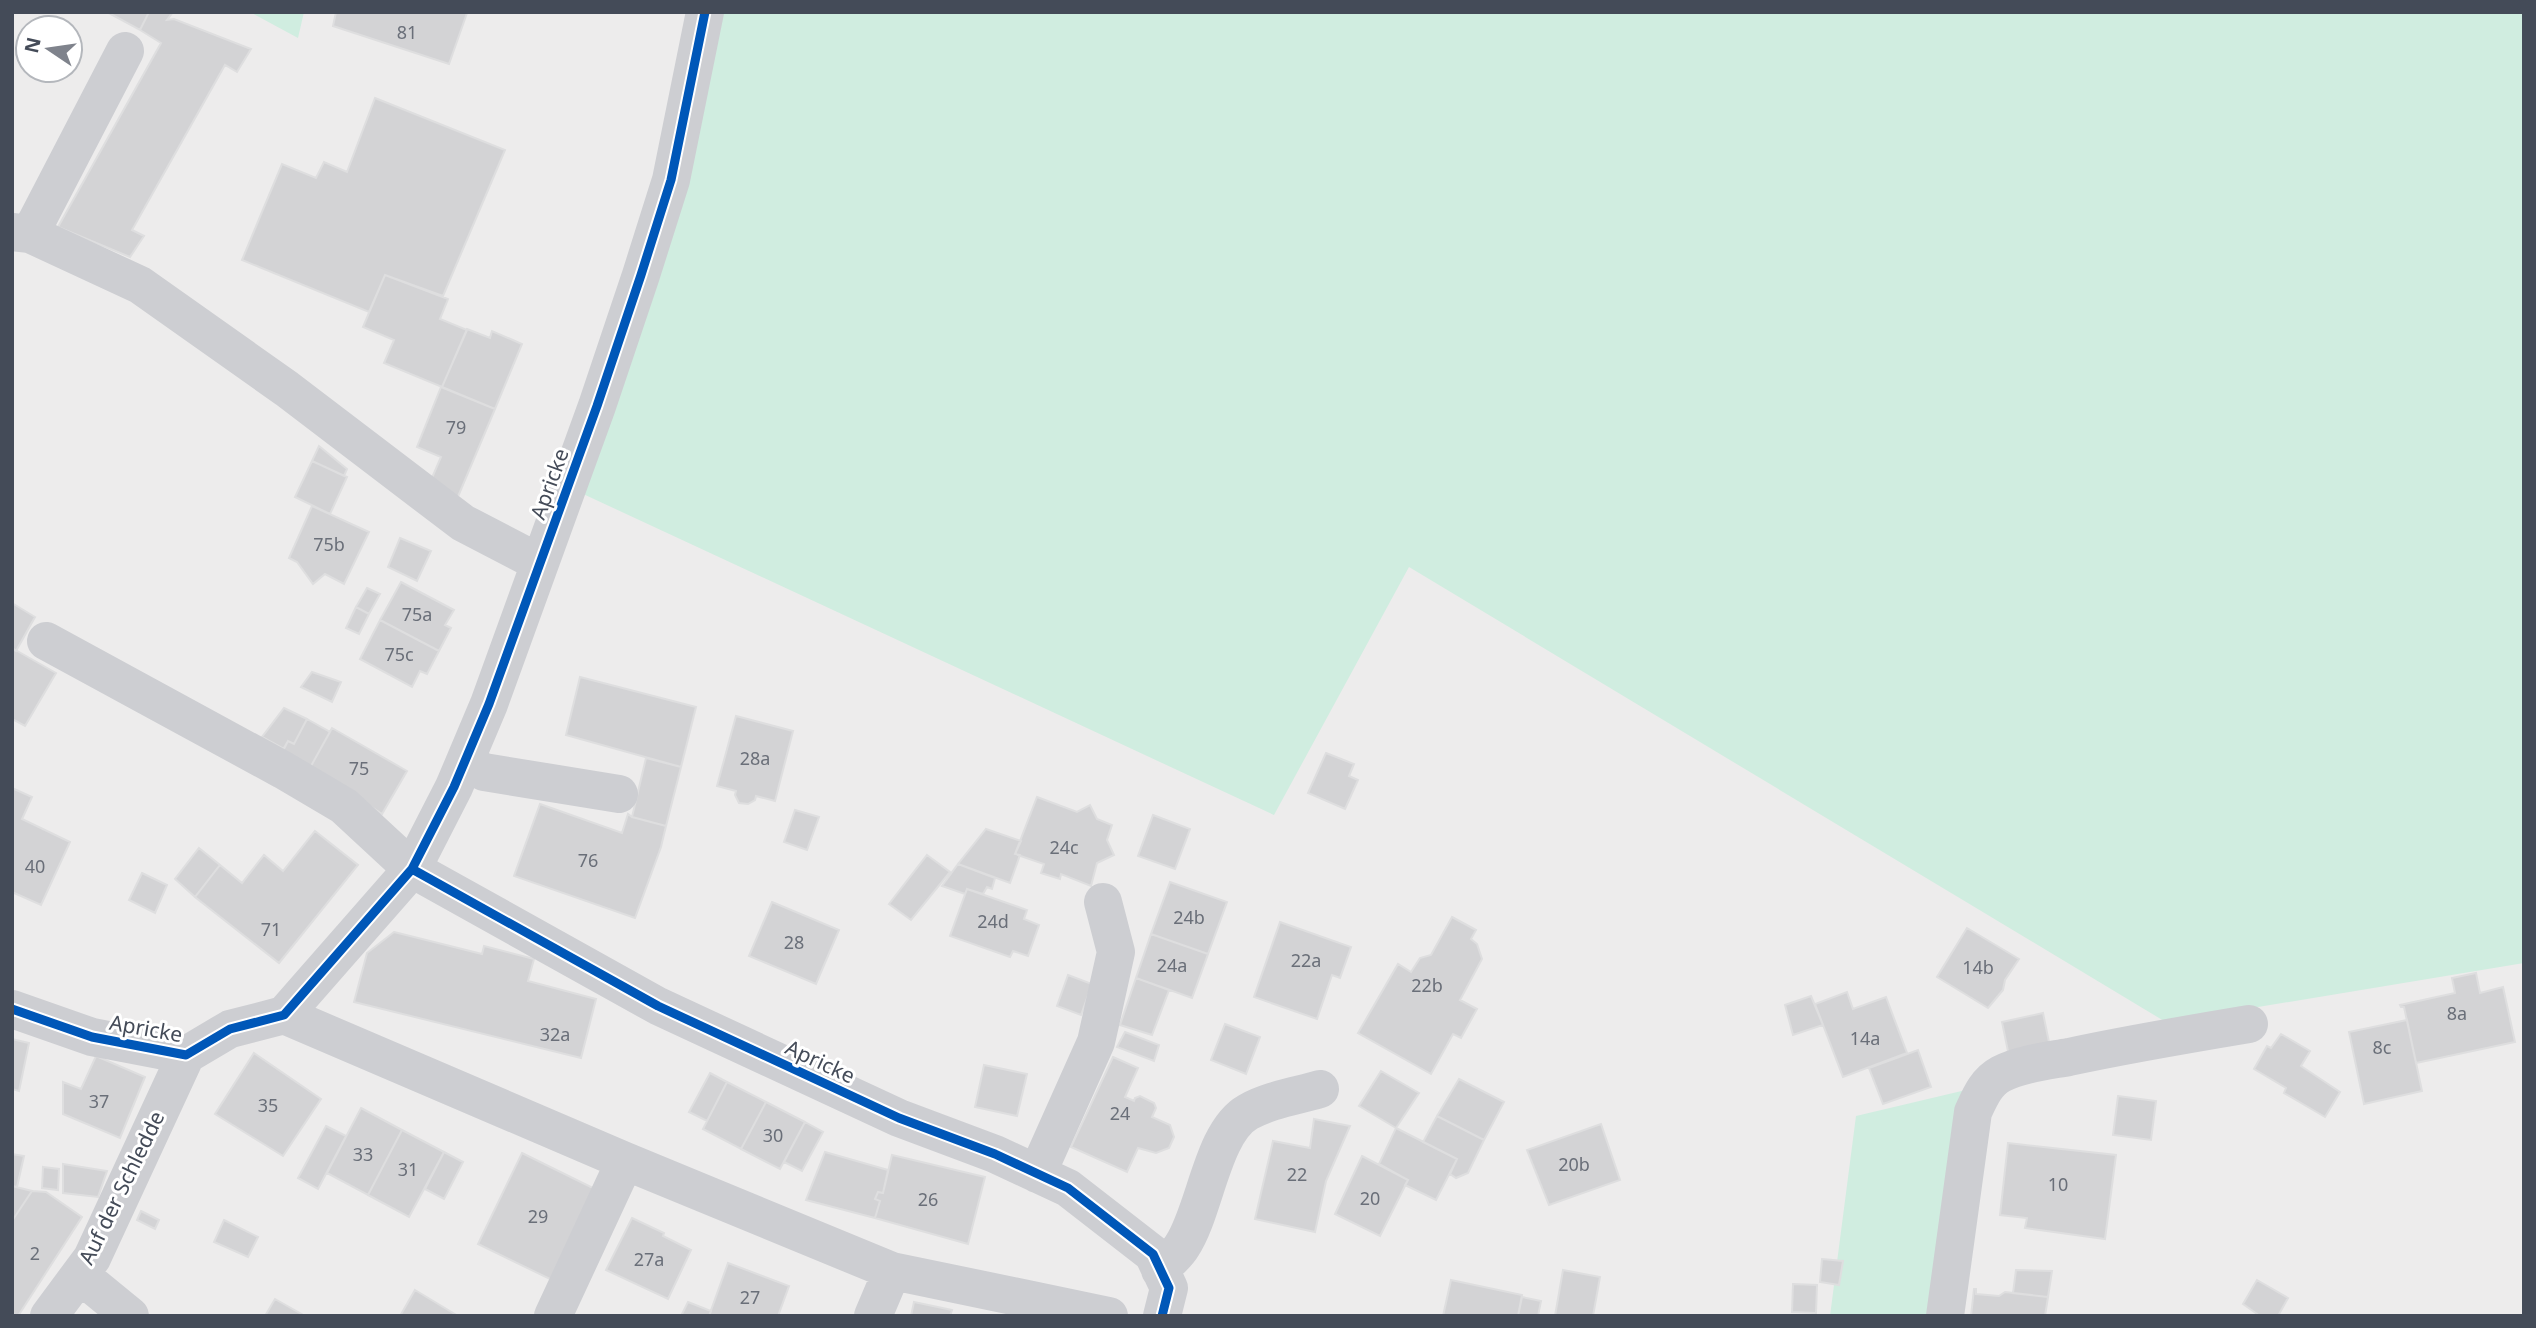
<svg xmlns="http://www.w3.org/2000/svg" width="2536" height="1328" viewBox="0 0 2536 1328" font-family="'Noto Sans',sans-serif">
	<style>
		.green { fill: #d0ede0 }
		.building { fill: #d3d3d5; stroke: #dededf; stroke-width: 2 }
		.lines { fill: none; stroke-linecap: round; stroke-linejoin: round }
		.minor { stroke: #cdced2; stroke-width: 38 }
		.cycleway-casing { stroke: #fff; stroke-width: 13 }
		.cycleway { stroke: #0057b8; stroke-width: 9 }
		.labels { text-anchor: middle; stroke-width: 6; stroke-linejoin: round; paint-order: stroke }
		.number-label { font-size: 18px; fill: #6a6f79 }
		.street-label { font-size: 21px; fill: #444b58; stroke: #fff }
	</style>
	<rect width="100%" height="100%" fill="#edecec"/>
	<path class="green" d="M250 12H304L298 38Z
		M715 12H2524V963L2252 1008 2174 1027 1409 567 1274 815 581 493Z
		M1970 1089 1939 1316H1830L1856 1116Z"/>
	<path class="building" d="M107 12H149L140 30Z
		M149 12H173L167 20 174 19 251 49 237 72 225 65 132 230 144 236 130 257 58 227 161 43 140 30Z
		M336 12H463L467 13 449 64 333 26Z
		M375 98 505 150 443 296 385 275 369 312 242 260 282 164 316 178 324 162 347 172Z
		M385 275 448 299 440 319 467 330 442 387 384 363 394 340 363 327Z
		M467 329 490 338 492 331 522 344 495 409 442 387Z
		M441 387 495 409 457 499 428 487 441 457 417 447Z
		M319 446 347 469 344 476 312 461Z
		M312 461 347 477 330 514 295 497Z
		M312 506 369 532 344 584 325 574 313 584 297 562 289 558Z
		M400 538 431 551 417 581 388 567Z
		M401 582 454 610 445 625 451 628 439 651 380 620Z
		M367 588 380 594 369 614 356 607Z
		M12 603 35 617 16 651 12 648Z
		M356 607 369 614 359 634 346 628Z
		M380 620 439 651 427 674 420 671 412 687 360 659Z
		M12 648 56 673 25 726 12 719Z
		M312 672 341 682 332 702 301 687Z
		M580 677 696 707 681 767 566 735Z
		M284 708 307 719 294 744 288 741 284 749 262 737Z
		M736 716 793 731 775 801 756 796 755 800 748 804 739 803 735 795 736 791 717 786Z
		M307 719 330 732 311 766 281 753 288 741 294 744Z
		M332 728 407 771 382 814 311 766Z
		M1326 753 1354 764 1349 776 1358 780 1345 809 1308 793Z
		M646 758 681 767 666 826 632 817Z
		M12 788 32 797 22 819 70 842 41 905 12 892Z
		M1037 797 1077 812 1090 805 1097 819 1112 825 1107 840 1114 855 1097 863 1091 886 1061 874 1060 879 1041 873 1044 864 1015 854Z
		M540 804 622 833 628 814 632 817 666 826 661 847 635 918 514 876Z
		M795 810 819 817 807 850 784 842Z
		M1153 815 1190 829 1175 869 1138 856Z
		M986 829 1021 841 1015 854 1020 855 1010 883 958 864Z
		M315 831 358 865 279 963 195 897 220 865 242 883 264 855 283 871Z
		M199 848 220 865 195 897 175 879Z
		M927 855 950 872 911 920 889 904Z
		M958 864 995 878 992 889 987 887 983 894 967 889 965 894 942 886Z
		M142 873 167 885 155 913 129 900Z
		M1170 882 1227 902 1208 954 1151 934Z
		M967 889 1027 910 1024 919 1039 925 1028 956 1013 951 1010 957 950 936Z
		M772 902 839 930 816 984 749 956Z
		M1452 917 1476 930 1471 939 1477 944 1482 959 1460 1000 1477 1009 1461 1038 1453 1034 1431 1074 1358 1033 1398 964 1411 972 1420 958 1431 955Z
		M1280 922 1351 947 1340 978 1332 975 1317 1019 1254 997Z
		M1967 928 2019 959 2005 980 2003 990 1988 1008 1937 977Z
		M394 932 482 954 484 946 534 959 528 981 596 999 581 1058 354 1002 367 953Z
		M1151 934 1208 954 1192 998 1136 978Z
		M2476 973 2480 993 2503 987 2515 1042 2416 1063 2404 1007H2401L2400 1005 2455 993 2452 978Z
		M1068 975 1092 984 1081 1015 1057 1006Z
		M1136 978 1169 990 1152 1035 1120 1025Z
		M1847 992 1853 1009 1886 997 1907 1053 1843 1077 1815 1004Z
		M1811 996 1823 1025 1793 1035 1785 1005Z
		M2043 1013 2051 1052 2010 1061 2002 1022Z
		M2407 1020 2422 1091 2364 1104 2349 1032Z
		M1225 1024 1260 1037 1246 1074 1211 1060Z
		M1125 1032 1159 1045 1154 1061 1117 1047Z
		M2281 1034 2310 1051 2301 1066 2340 1092 2325 1117 2284 1093 2286 1088 2254 1069 2267 1046 2271 1048Z
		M12 1039 29 1043 19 1091 12 1089Z
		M1918 1050 1931 1087 1883 1104 1869 1068Z
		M254 1053 321 1099 283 1156 215 1114Z
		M96 1056 145 1077 120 1138 63 1114V1082L81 1089Z
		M1113 1057 1138 1068 1125 1097 1134 1101 1135 1098 1140 1096 1154 1103 1156 1108 1152 1117 1170 1125 1174 1137 1169 1148 1156 1153 1138 1148 1127 1172 1071 1147Z
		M984 1065 1027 1074 1017 1116 975 1107Z
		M1381 1071 1419 1093 1396 1128 1359 1106Z
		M710 1073 727 1082 707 1121 689 1112Z
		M1459 1079 1504 1102 1484 1140 1437 1116Z
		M727 1082 766 1102 741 1149 703 1129Z
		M2118 1096 2156 1101 2151 1140 2113 1135Z
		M766 1102 805 1122 780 1169 741 1149Z
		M361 1108 402 1130 368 1195 327 1173Z
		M1437 1116 1484 1140 1468 1173 1456 1178 1450 1174 1457 1159 1423 1142Z
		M1314 1119 1350 1126 1326 1181 1315 1232 1255 1219 1273 1141 1310 1148Z
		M805 1122 823 1132 802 1171 784 1162Z
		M1601 1124 1620 1180 1549 1205 1527 1150Z
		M326 1126 346 1136 318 1189 298 1178Z
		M1396 1128 1457 1159 1436 1200 1405 1185 1408 1180 1379 1164Z
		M402 1130 444 1152 409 1217 368 1195Z
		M2008 1143 2116 1155 2105 1239 2025 1228 2027 1218 2000 1215Z
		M444 1152 463 1162 444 1199 425 1189Z
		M825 1152 888 1170 883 1193 878 1192 875 1199 880 1201 875 1218 806 1200Z
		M522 1153 597 1190 554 1281 478 1244Z
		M12 1154 24 1156 17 1187 12 1186Z
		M892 1155 985 1177 968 1244 875 1218 880 1201 875 1199 878 1192 883 1193Z
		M1362 1156 1408 1180 1380 1236 1335 1214Z
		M63 1164 107 1171 98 1197 63 1193Z
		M43 1167 59 1169 58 1190 42 1188Z
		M12 1186 32 1191 12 1221Z
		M32 1191 46 1192 82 1217 18 1316H16L12 1313V1221Z
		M141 1211 159 1220 155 1229 137 1220Z
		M632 1218 664 1233 663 1236 691 1250 668 1299 606 1270Z
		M224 1220 258 1237 248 1257 214 1242Z
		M1822 1259 1843 1261 1839 1285 1820 1282Z
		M728 1263 789 1286 778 1316H709Z
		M1563 1270 1600 1277 1593 1316H1555Z
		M2016 1270 2052 1271 2048 1297 2013 1293Z
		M1451 1280 1522 1295 1518 1316H1443Z
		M2257 1280 2288 1298 2278 1316H2260L2243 1304Z
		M1793 1284 1817 1285 1816 1313 1792 1312Z
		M1974 1289H1976V1294L1999 1296 2005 1292 2048 1297 2045 1316H1971Z
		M415 1290 458 1316H400Z
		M1522 1297 1541 1301 1538 1316H1518Z
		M275 1299 305 1316H265Z
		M688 1302 711 1311 709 1316H681Z
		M914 1302 952 1310 950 1316H911Z"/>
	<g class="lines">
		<path class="minor" d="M12 232 30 234 140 285 287 389 463 523 540 563
			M30 234 125 51
			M46 641 283 770 344 806 412 869 658 1006 899 1118 995 1154 1068 1188 1153 1254 1169 1288 1162 1316
			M465 762 484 772 619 794
			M12 1009 92 1037 186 1055 230 1029 284 1015 412 869 454 787 489 704 597 406 641 275 671 180 705 12
			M284 1015 625 1161 892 1271 1109 1316
			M1037 1174 1096 1042 1116 952 1103 902
			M1160 1270C1167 1262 1177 1255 1182 1246 1205 1212 1212 1132 1248 1112 1269 1100 1296 1096 1320 1089
			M80 1275 130 1316
			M49 1316 92 1258 186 1055
			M553 1316 625 1161
			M873 1316 892 1271
			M1945 1316 1973 1112C1980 1097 1986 1082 2001 1074 2020 1064 2047 1061 2069 1057 2129 1044 2189 1034 2249 1024"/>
		<g class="cycleway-casing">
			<path id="cycleway" d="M412 869 658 1006 899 1118 995 1154 1068 1188 1153 1254 1169 1288 1162 1316
				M12 1009 92 1037 186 1055 230 1029 284 1015 412 869 454 787 489 704 597 406 641 275 671 180 705 12"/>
		</g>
		<use href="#cycleway" class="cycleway"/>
	</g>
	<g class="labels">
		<g class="number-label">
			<text x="407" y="39">81</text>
			<text x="456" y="434">79</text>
			<text x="329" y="551">75b</text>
			<text x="417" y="621">75a</text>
			<text x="399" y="661">75c</text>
			<text x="755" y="765">28a</text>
			<text x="359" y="775">75</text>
			<text x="1064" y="854">24c</text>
			<text x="588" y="867">76</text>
			<text x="35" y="873">40</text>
			<text x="1189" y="924">24b</text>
			<text x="993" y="928">24d</text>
			<text x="271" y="936">71</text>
			<text x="794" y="949">28</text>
			<text x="1306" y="967">22a</text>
			<text x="1172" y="972">24a</text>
			<text x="1978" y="974">14b</text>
			<text x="1427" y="992">22b</text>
			<text x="2457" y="1020">8a</text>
			<text x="555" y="1041">32a</text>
			<text x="1865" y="1045">14a</text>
			<text x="2382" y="1054">8c</text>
			<text x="99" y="1108">37</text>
			<text x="268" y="1112">35</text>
			<text x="1120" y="1120">24</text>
			<text x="773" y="1142">30</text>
			<text x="363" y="1161">33</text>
			<text x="1574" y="1171">20b</text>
			<text x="408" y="1176">31</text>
			<text x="1297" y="1181">22</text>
			<text x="2058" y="1191">10</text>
			<text x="1370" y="1205">20</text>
			<text x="928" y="1206">26</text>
			<text x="538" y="1223">29</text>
			<text x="35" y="1260">2</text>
			<text x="649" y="1266">27a</text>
			<text x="750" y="1304">27</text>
		</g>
		<g class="street-label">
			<text transform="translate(550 484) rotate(-70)" y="7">Apricke</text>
			<text transform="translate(146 1029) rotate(10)" y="7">Apricke</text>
			<text transform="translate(820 1062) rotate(25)" y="7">Apricke</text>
			<text transform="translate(122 1188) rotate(-64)" y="7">Auf der Schledde</text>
		</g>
	</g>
	<rect width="2536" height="1328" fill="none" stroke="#444b58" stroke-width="28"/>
	<g transform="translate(49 49) rotate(283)"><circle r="33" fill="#ffffff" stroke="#b4b7bc" stroke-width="2"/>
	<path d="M0-5L12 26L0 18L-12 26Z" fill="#7f838c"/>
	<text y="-10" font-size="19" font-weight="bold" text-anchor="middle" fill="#444b58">N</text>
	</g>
</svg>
